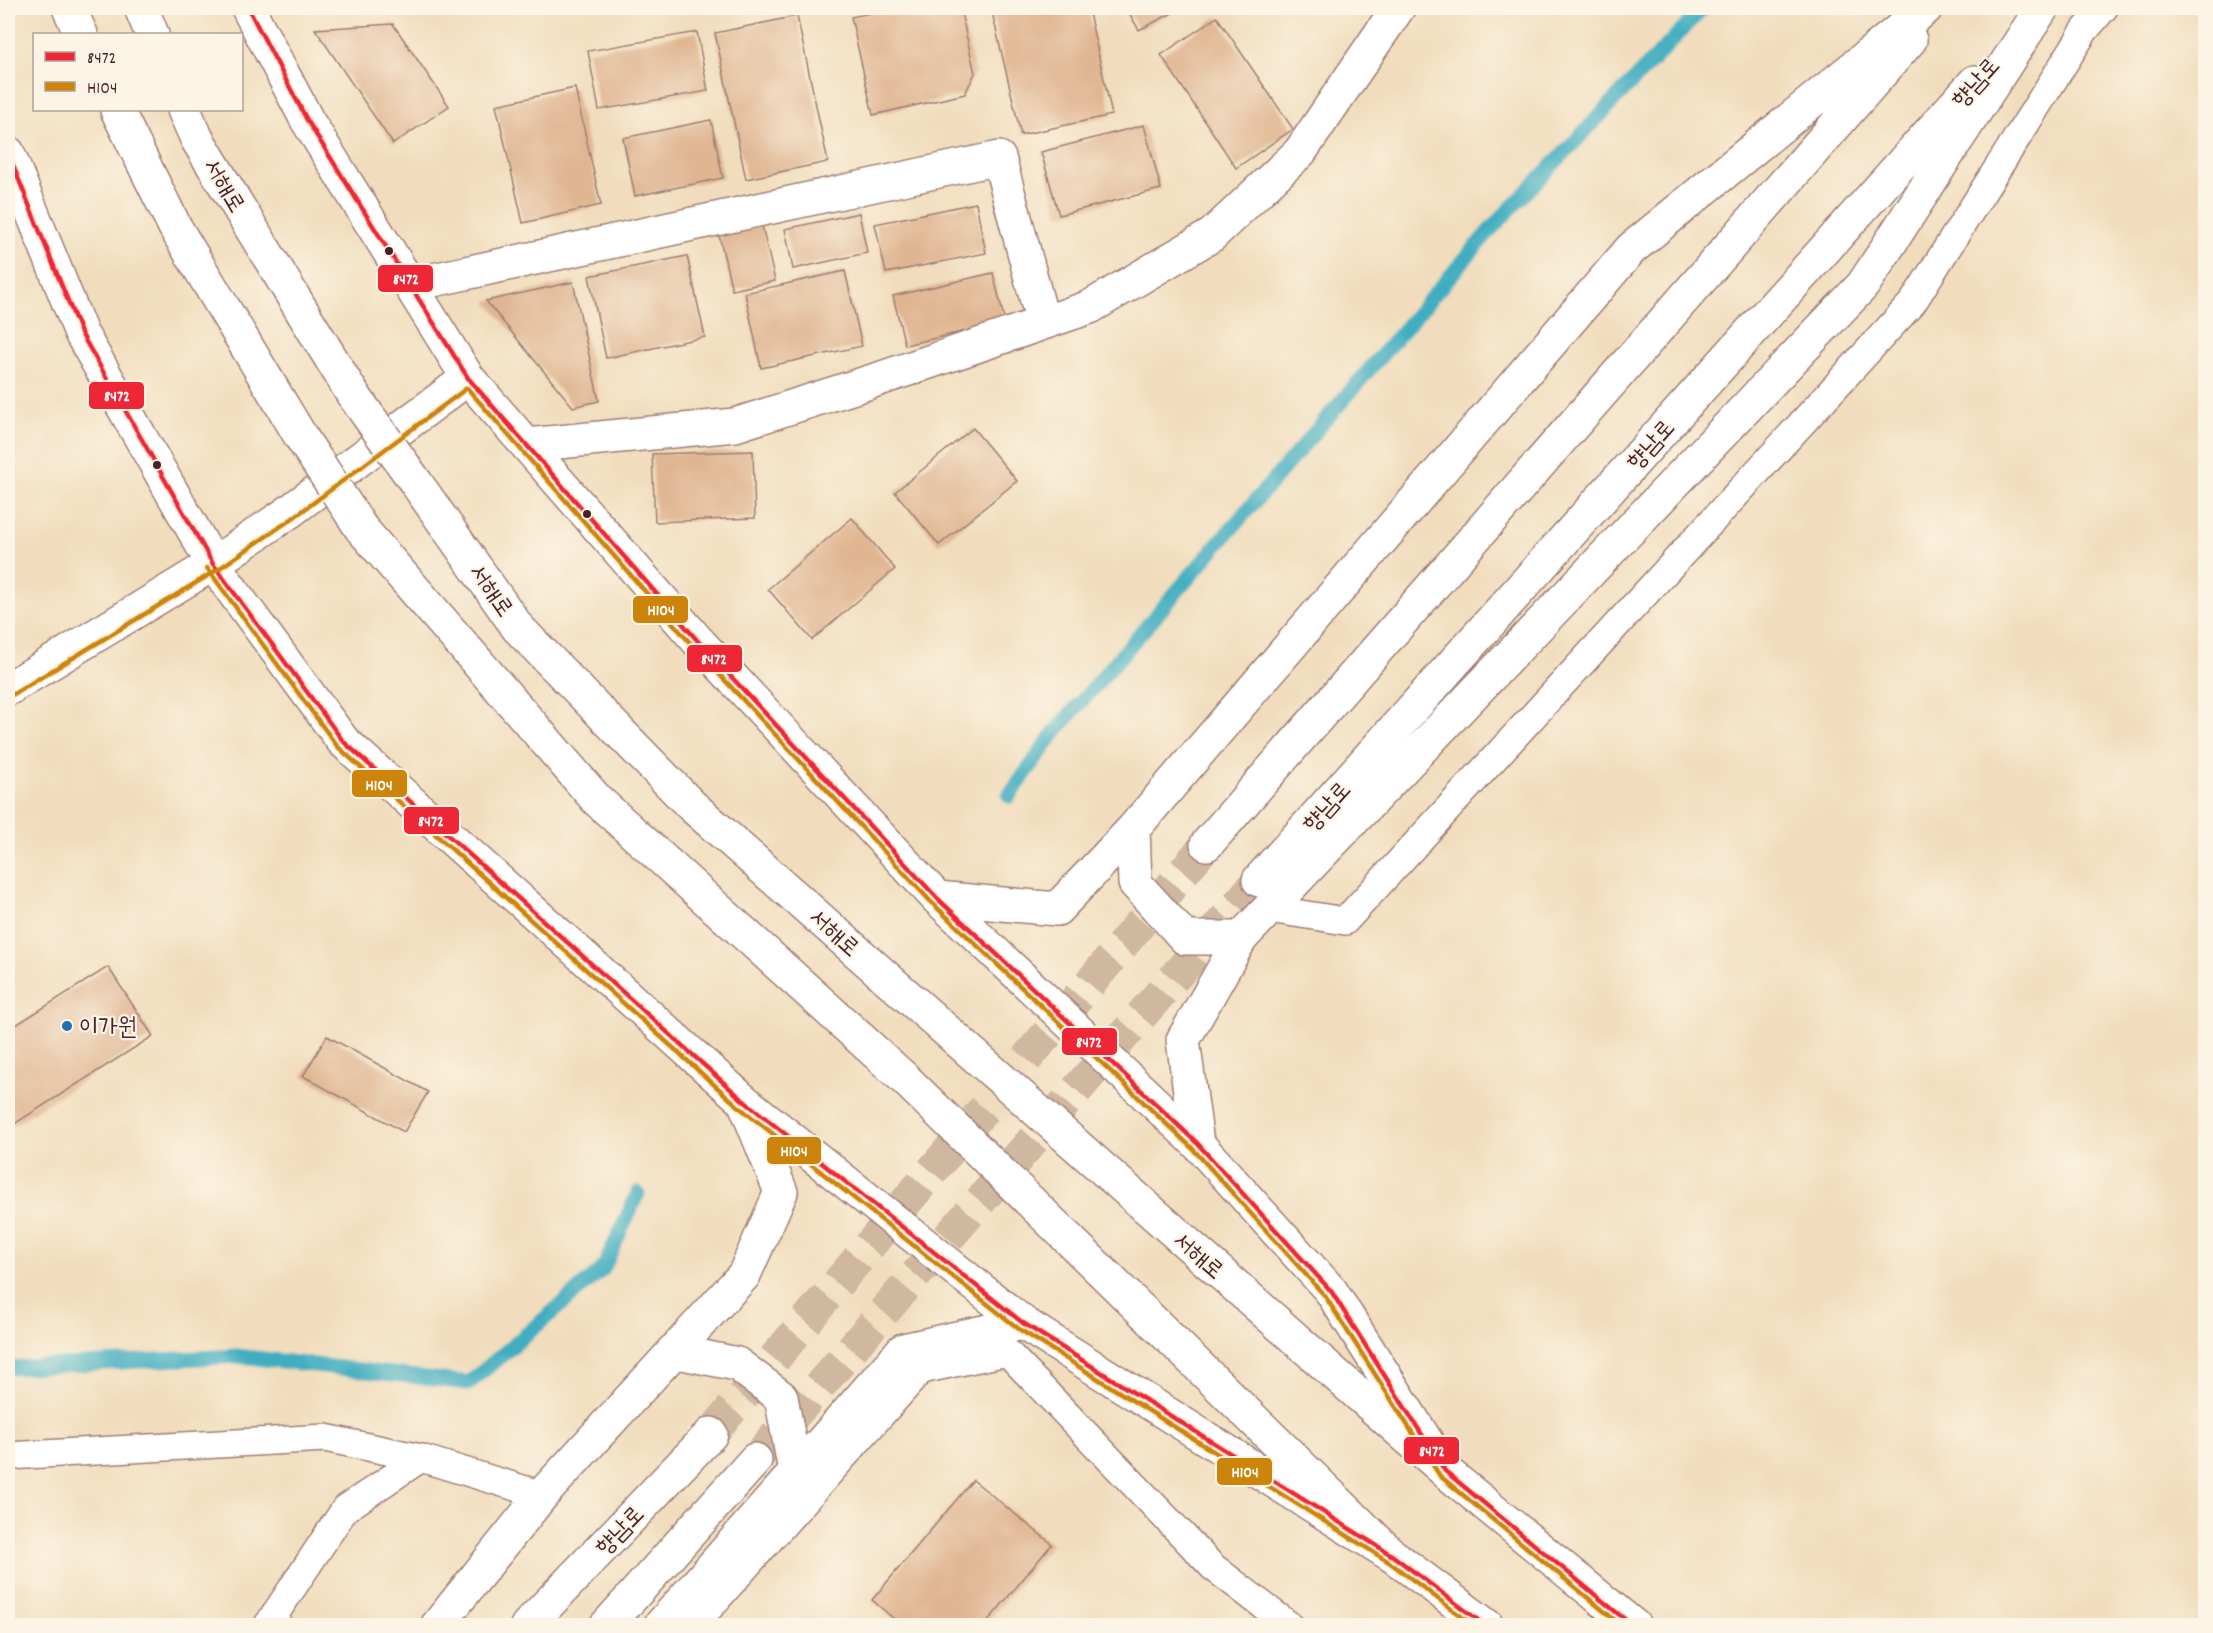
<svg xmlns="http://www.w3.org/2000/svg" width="2213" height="1633" viewBox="0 0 2213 1633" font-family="Dekko,'Poor Story',sans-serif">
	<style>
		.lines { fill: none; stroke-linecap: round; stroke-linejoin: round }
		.stream { stroke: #41adc0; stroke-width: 15 }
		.building { fill: #e0b692 }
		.secondary-tunnel { stroke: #d0b7a0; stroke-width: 33; stroke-dasharray: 33 16; stroke-linecap: butt }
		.lane-casing { stroke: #9e7e74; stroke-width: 30 }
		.street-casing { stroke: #9e7e74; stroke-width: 36 }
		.secondary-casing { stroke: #9e7e74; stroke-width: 36 }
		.highway-casing { stroke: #9e7e74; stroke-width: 36 }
		.lane { stroke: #fff; stroke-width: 27 }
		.street { stroke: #fff; stroke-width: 33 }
		.secondary { stroke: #fff; stroke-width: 33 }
		.highway { stroke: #fff; stroke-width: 33 }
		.highway-bridge-casing { stroke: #9e7e74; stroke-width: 36; stroke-linecap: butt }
		.highway-bridge { stroke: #fff; stroke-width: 33 }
		.bus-1-casing { stroke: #fcf5e5; stroke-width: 9 }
		.bus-2-casing { stroke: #fcf5e5; stroke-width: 9 }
		.bus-1 { stroke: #ee2737; stroke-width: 4.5 }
		.bus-2 { stroke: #cc840b; stroke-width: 4.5 }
		.bus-dot { fill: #4a1f2b; stroke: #fcf5e5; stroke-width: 2 }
		.poi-dot { fill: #1f6fb2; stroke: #fcf5e5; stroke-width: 2 }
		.labels { text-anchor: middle; stroke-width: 4.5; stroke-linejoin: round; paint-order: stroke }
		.street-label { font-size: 24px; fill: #4a1f2b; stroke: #fcf5e5 }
		.poi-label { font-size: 24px; fill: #4a1f2b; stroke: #fcf5e5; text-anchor: start }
		.line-badge { stroke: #fcf5e5; stroke-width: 2 }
		.badge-label { font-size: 16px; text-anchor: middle; font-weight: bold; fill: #fff }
	</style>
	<rect width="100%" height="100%" fill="#fcf5e5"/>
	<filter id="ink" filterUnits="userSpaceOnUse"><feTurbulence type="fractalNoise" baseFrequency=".0167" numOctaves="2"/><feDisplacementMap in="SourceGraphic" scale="12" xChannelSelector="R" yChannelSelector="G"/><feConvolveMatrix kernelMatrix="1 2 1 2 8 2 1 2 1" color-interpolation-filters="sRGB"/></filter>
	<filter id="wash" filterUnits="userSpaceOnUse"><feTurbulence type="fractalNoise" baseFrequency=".008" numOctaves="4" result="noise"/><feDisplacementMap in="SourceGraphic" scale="24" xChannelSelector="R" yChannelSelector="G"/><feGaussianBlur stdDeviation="1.35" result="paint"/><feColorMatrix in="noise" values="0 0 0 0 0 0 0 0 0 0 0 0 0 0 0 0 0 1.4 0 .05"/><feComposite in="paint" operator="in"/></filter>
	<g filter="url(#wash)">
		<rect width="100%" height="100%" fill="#f1ddbd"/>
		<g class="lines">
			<path class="stream" d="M1009 796 1055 732 1491 229 1703 8
				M8 1368 237 1356 469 1383 603 1269 638 1193"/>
		</g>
		<g id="blocks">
			<path class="building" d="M895 8H960L975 73 965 94 873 115 851 17Z
				M991 8H1088L1112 115 1021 135Z
				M1126 8H1182L1139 30Z
				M797 16 828 162 746 179 715 33Z
				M1217 17 1293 129 1236 168 1161 55Z
				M393 24 449 106 393 144 315 29Z
				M697 32 708 91 599 110 588 51Z
				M575 88 601 205 523 223 496 105Z
				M711 120 723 178 635 196 623 138Z
				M1144 125 1161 189 1059 215 1041 152Z
				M976 203 986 253 886 273 875 224Z
				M859 213 867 253 793 269 785 229Z
				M762 226 775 281 732 290 719 235Z
				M687 256 705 337 606 358 589 276Z
				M845 271 862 346 761 368 745 293Z
				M993 273 1005 322 905 345 893 296Z
				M573 282 599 401 573 407 486 301Z
				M973 428 1017 481 939 545 895 492Z
				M753 451 755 518 655 522 652 454Z
				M852 518 895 569 812 640 768 589Z
				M108 967 153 1036 8 1128V1030Z
				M327 1036 428 1092 404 1132 303 1076Z
				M973 1480 1052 1544 984 1626H902L872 1600Z"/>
		</g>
	</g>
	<g filter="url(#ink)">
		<use href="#blocks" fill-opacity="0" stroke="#9e7e74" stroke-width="1.5"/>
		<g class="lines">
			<path class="secondary-tunnel" d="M711 1434 1207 844
				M755 1460 1259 880"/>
			<g class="lane-casing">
				<path id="lane" d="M1269 909 1345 921 1913 302 2085 30 2104 8
					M8 1456 325 1438 421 1458
					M267 1626 345 1509 421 1458 542 1495
					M693 1626 921 1370 1007 1352 1213 1567 1290 1626"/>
			</g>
			<g class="street-casing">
				<path id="street" d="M410 285 999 158 1043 323
					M527 445 735 425 879 379 1090 307 1212 235 1300 152 1398 8"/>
			</g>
			<g class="secondary-casing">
				<path id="secondary" d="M8 689 213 564 289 512 468 378
					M1133 829 1135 883 1185 938H1241
					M1207 844 1910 40
					M1259 880 1975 82
					M937 898 1057 909 1133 829 1631 249 1926 8
					M1197 1143 1183 1040 1241 938 1863 285 2042 8
					M673 1351 737 1364 781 1397 795 1471
					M437 1626 542 1495 744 1275 781 1192 744 1101
					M527 1626 711 1434
					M606 1626 755 1460
					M660 1626 903 1350 1023 1323"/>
			</g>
			<g class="highway-casing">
				<path id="highway" d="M69 8 81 34
					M141 8 152 34
					M248 8 307 120 468 378 697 640 937 898 1197 1143 1331 1291 1445 1471
					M117 110 175 227 301 437
					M184 110 197 139 352 393
					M8 153 81 333 213 564 343 741 744 1101 1023 1323 1393 1556
					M417 484 518 628 691 805 1445 1471 1634 1626
					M361 528 597 800 905 1079 1393 1556 1487 1626"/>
			</g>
			<use href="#lane" class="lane"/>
			<use href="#street" class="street"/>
			<use href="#secondary" class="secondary"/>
			<use href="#highway" class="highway"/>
			<g class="highway-bridge-casing">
				<path id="highway-bridge" d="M352 393 417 484
					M301 437 361 528"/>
			</g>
			<use href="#highway-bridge" class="highway-bridge"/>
			<g class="bus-1-casing">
				<path id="bus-1" d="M248 8 307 120 468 378 697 640 937 898 1197 1143 1331 1291 1445 1471 1633 1626
					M8 153 81 333 213 564 343 741 744 1101 1023 1323 1393 1556 1486 1626"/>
			</g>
			<g class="bus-2-casing">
				<path id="bus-2" d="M207 568 337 746 739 1107 1019 1329 1389 1562 1474 1626
					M12 695 217 570 293 518 467 388 692 645 932 903 1192 1148 1325 1296 1440 1476 1622 1626"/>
			</g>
			<use href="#bus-1" class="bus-1"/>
			<use href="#bus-2" class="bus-2"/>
		</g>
	</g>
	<g class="bus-dot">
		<circle cx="389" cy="251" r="5"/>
		<circle cx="157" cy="465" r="5"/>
		<circle cx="587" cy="514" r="5"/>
	</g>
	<circle class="poi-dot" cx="67" cy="1026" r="6"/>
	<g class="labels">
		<g class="street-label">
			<text transform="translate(1975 82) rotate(-48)" y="8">향남로</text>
			<text transform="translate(225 185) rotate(59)" y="8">서해로</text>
			<text transform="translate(1650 444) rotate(-48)" y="8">향남로</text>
			<text transform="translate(492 590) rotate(55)" y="8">서해로</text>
			<text transform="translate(1326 806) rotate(-48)" y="8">향남로</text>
			<text transform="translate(835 932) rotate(42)" y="8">서해로</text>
			<text transform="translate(1199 1255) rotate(41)" y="8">서해로</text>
			<text transform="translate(619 1530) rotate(-46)" y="8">향남로</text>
		</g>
		<g class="poi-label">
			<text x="79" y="1034">이가원</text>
		</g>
	</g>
	<g class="line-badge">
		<rect x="377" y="264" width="57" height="29" rx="6" fill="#ee2737"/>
		<rect x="88" y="381" width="57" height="29" rx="6" fill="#ee2737"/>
		<rect x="632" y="595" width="57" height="29" rx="6" fill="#cc840b"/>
		<rect x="686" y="644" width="57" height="29" rx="6" fill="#ee2737"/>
		<rect x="351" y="769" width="57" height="29" rx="6" fill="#cc840b"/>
		<rect x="403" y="806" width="57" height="29" rx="6" fill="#ee2737"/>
		<rect x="1061" y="1027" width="57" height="29" rx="6" fill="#ee2737"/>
		<rect x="766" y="1136" width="56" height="29" rx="6" fill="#cc840b"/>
		<rect x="1403" y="1436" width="57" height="29" rx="6" fill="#ee2737"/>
		<rect x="1216" y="1457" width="57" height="29" rx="6" fill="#cc840b"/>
	</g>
	<g class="badge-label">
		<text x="406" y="284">8472</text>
		<text x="117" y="401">8472</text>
		<text x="661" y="615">H104</text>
		<text x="714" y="664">8472</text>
		<text x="379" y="790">H104</text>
		<text x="431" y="826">8472</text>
		<text x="1089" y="1047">8472</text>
		<text x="794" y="1156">H104</text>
		<text x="1432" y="1456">8472</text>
		<text x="1245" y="1477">H104</text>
	</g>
	<rect width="2213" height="1633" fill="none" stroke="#fcf5e5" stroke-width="30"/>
	<rect x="33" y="33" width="210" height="78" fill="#fcf5e5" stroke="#b59f9b" stroke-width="1.5"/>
	<rect x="45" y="52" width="30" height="9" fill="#ee2737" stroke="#b59f9b" stroke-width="1.5"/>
	<text x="87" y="63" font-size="18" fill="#4a1f2b">8472</text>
	<rect x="45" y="82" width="30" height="9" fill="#cc840b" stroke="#b59f9b" stroke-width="1.5"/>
	<text x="87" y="93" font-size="18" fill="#4a1f2b">H104</text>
</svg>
